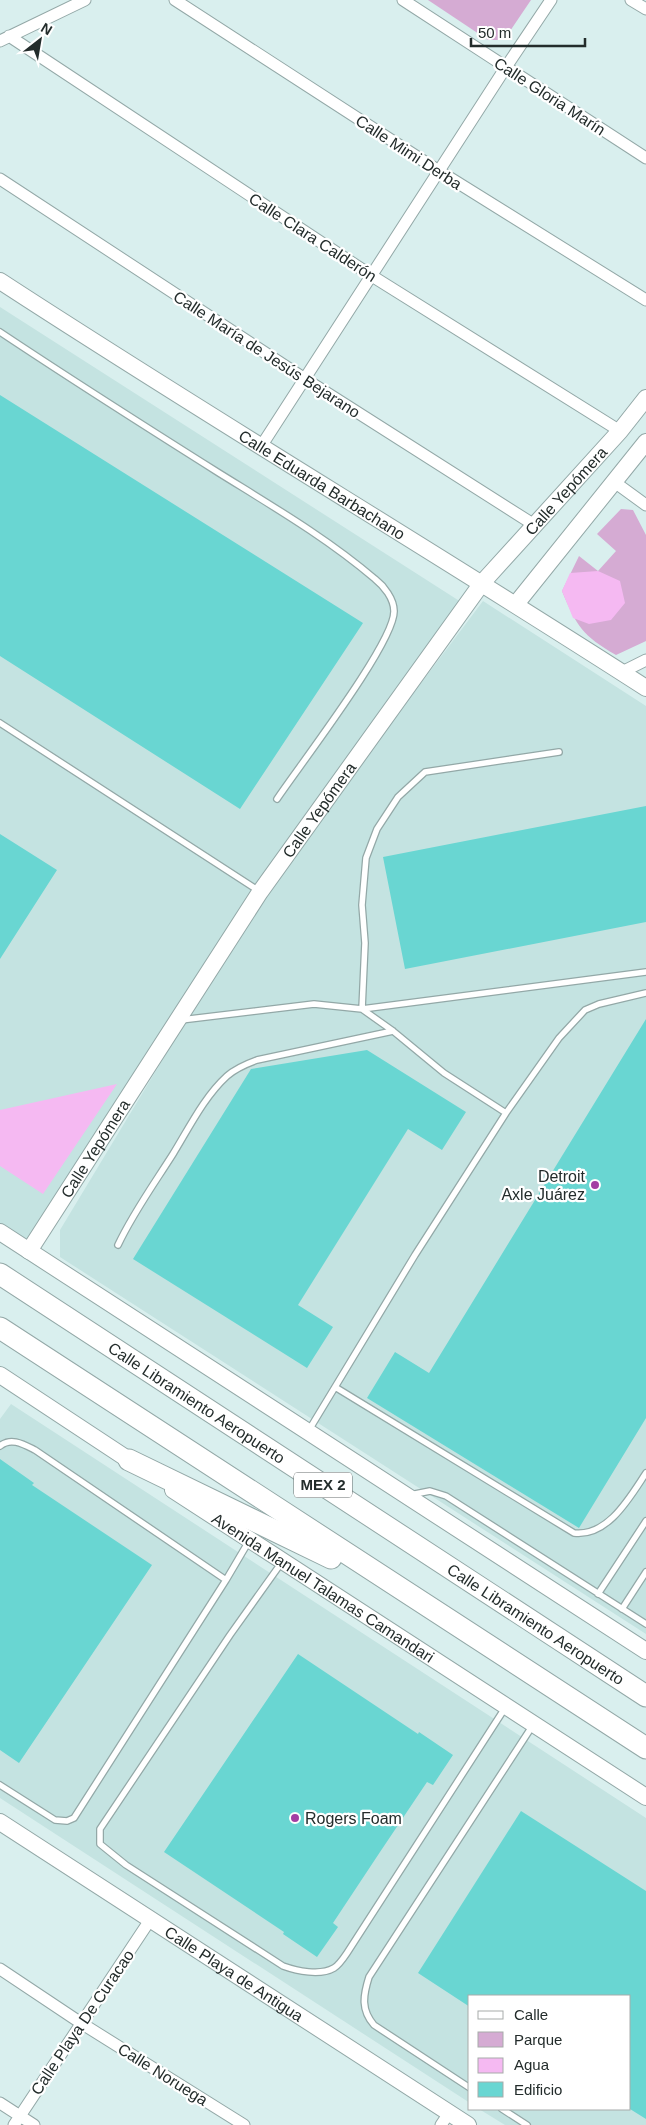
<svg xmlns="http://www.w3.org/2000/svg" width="646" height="2125" viewBox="0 0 646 2125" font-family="Arial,sans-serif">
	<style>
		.built { fill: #c4e3e1 }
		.green { fill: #d5abd3 }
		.water { fill: #f5b9f2 }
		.building { fill: #69d6d2 }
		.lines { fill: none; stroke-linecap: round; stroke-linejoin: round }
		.lane-casing { stroke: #93a8a7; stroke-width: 8 }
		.street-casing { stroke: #93a8a7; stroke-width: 13 }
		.secondary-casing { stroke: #93a8a7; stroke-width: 18 }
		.highway-casing { stroke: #93a8a7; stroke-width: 23 }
		.lane { stroke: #fff; stroke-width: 5.5 }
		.street { stroke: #fff; stroke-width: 11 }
		.secondary { stroke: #fff; stroke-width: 16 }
		.highway { stroke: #fff; stroke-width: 21 }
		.poi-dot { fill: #a33ea3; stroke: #fff; stroke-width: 2 }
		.labels { text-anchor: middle; stroke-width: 4.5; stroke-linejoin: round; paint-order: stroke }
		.shield { fill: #fff; stroke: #656b6b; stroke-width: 1 }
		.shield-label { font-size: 15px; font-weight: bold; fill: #232c2b }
		.street-label { font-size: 16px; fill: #232c2b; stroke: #fff }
		.poi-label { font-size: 16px; fill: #232c2b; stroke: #fff; text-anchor: end }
	</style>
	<rect width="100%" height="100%" fill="#d9efee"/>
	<path class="built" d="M0 307 461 602 292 854 483 601 646 706V1634L60 1257V1230L242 928 29 1243 0 1224Z
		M11 1404 646 1818V2125H505L479 2109H630V1996H470V2103L0 1798V1419Z"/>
	<path class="green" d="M428 0H531L504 40H488Z
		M621 509 633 510 646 535V641L616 655C582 635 577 627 562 591L579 556 598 571 616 551 597 534Z"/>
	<path class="water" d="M598 571 620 581 625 603 611 620 589 624 573 618 562 591 570 573Z
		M117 1084 43 1194 0 1166V1110Z"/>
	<path class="building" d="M0 395 363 623 240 809 0 656Z
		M646 806V922L405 969 383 857Z
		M0 834 57 870 0 959Z
		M646 1019V1418L579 1528 367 1398 395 1352 429 1373Z
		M367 1050 466 1112 442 1150 408 1129 298 1305 333 1327 307 1368 133 1259 251 1069Z
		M0 1459 34 1483 32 1485 152 1565 19 1763 0 1750Z
		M298 1654 418 1734 419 1732 453 1755 433 1785 427 1782 380 1852 333 1923 338 1927 317 1957 283 1934 284 1932 164 1852Z
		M521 1811 646 1891V2119L630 2109V1996H470V2007L418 1973Z"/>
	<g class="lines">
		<g class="lane-casing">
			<path id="lane" d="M0 332C72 380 146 427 219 473 272 506 327 538 375 579 384 586 394 599 394 611 395 642 299 766 277 799
				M0 723 259 891
				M559 752 425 772 398 797 377 829 366 858 362 905 365 943 362 1009 646 972
				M181 1020 314 1004 362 1009 393 1031 444 1073 506 1113
				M118 1245C133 1213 154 1184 173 1154 189 1128 204 1097 227 1076 236 1068 246 1064 257 1060L393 1031
				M335 1387 574 1533C608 1537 630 1497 646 1473
				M309 1430 415 1255 506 1113 559 1038 585 1010 599 1004 646 993
				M0 1446C11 1437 23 1444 35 1450L226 1580
				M410 1495 430 1491 446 1496 646 1624
				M282 1562 230 1635 100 1829V1844L126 1865 283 1966C297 1971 320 1976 334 1968 339 1965 343 1959 347 1953L505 1708
				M598 1594 646 1521
				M622 1609 646 1572
				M0 1785 55 1820 67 1821 74 1818 226 1580 249 1541
				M470 2088 374 2025C361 2010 363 1996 369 1977L533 1725
				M502 2109 527 2125"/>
		</g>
		<g class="street-casing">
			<path id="street" d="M175 0 439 171 646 300
				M403 0 646 158
				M631 0 646 9
				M9 36 372 276 620 431
				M0 41 85 0
				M0 179 305 379 536 526
				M260 448 506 67 551 0
				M613 481 646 505
				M622 672 646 660
				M0 1969 81 2023 244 2125
				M0 2103 34 2125
				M14 2125 150 1920
				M441 2125 449 2113"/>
		</g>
		<g class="secondary-casing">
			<g id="secondary">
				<path id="s1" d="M0 281C213 420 432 550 646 688"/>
				<path d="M516 604 646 442"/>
				<path d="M0 1232 646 1651"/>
				<path id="s2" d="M29 1251 260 892 482 583 620 431 646 398"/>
				<path d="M0 1375 138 1466"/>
				<path id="s3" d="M173 1490 646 1797"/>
				<path id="s4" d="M0 1822 468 2125"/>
			</g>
		</g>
		<g class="highway-casing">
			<g id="highway">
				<path id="s5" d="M0 1274 646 1696"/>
				<path d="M0 1328 646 1748"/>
				<path d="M129 1460 331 1558"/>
			</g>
		</g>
		<use href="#lane" class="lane"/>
		<use href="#street" class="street"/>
		<use href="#secondary" class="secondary"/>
		<use href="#highway" class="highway"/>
	</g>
	<g class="poi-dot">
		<circle cx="595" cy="1185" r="5"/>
		<circle cx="295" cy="1818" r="5"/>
	</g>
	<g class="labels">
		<rect class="shield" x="294" y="1472.5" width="58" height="25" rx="4"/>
		<g class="shield-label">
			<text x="323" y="1490">MEX 2</text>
		</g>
		<g class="street-label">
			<text transform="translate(550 96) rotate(33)" y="6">Calle Gloria Marín</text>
			<text transform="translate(409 152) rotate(33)" y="6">Calle Mimi Derba</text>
			<text transform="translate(313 237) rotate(33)" y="6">Calle Clara Calderón</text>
			<text transform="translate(267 354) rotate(33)" y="6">Calle María de Jesús Bejarano</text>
			<text dy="6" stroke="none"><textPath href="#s1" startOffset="381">Calle Eduarda Barbachano</textPath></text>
			<text dy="6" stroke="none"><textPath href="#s2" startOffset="932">Calle Yepómera</textPath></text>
			<text dy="6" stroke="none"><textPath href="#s2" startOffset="528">Calle Yepómera</textPath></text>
			<text dy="6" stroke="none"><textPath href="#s2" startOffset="122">Calle Yepómera</textPath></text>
			<text dy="6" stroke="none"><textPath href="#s5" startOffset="235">Calle Libramiento Aeropuerto</textPath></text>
			<text dy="6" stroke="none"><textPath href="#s3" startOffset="179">Avenida Manuel Talamas Camandari</textPath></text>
			<text dy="6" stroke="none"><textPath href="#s5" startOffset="640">Calle Libramiento Aeropuerto</textPath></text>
			<text dy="6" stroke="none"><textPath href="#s4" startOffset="279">Calle Playa de Antigua</textPath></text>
			<text transform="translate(82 2022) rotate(-56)" y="6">Calle Playa De Curacao</text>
			<text transform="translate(163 2074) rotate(32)" y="6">Calle Noruega</text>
		</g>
		<g class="poi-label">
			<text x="585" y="1182">Detroit<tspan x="585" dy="18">Axle Juárez</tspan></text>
			<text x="305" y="1824" text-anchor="start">Rogers Foam</text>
		</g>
	</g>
	<rect x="468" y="1995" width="162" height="115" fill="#ffffff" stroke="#a7abaa"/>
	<rect x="478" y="2011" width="25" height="8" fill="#ffffff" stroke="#a7abaa"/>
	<text x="514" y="2020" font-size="15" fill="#232c2b">Calle</text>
	<rect x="478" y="2032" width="25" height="15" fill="#d5abd3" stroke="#a7abaa"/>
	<text x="514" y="2045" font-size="15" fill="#232c2b">Parque</text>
	<rect x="478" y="2058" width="25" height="15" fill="#f5b9f2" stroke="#a7abaa"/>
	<text x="514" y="2070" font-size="15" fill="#232c2b">Agua</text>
	<rect x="478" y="2082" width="25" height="15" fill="#69d6d2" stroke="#a7abaa"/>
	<text x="514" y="2095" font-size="15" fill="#232c2b">Edificio</text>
	<g transform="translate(40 40) rotate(31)" stroke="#ffffff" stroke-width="4" paint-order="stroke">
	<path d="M0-4L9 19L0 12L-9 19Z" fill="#232c2b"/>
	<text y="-8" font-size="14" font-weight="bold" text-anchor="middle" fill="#232c2b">N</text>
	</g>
	<path d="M471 38v8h114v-8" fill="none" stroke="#232c2b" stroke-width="2.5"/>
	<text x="478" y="38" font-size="15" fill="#232c2b" stroke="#ffffff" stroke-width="4" paint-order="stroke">50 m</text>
</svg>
